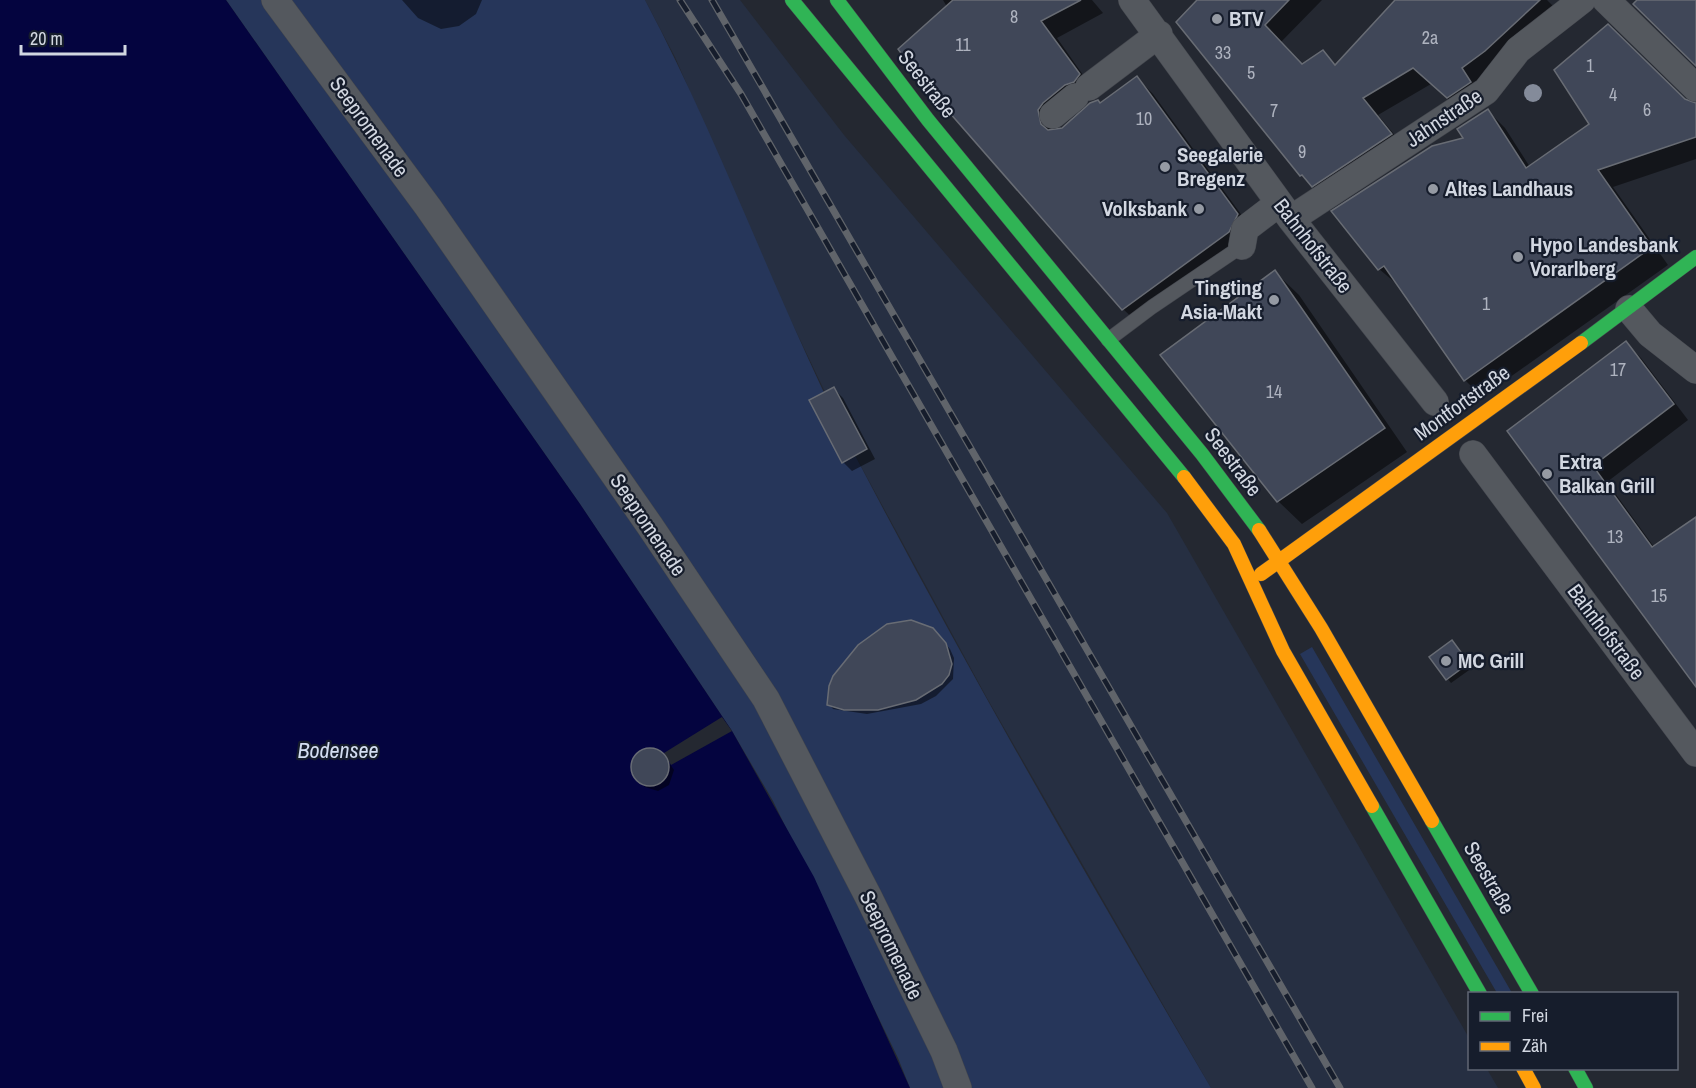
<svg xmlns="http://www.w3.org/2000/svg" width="1696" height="1088" viewBox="0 0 1696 1088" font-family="'Archivo Narrow',sans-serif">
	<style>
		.built { fill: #262f42 }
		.green { fill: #26365a }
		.water { fill: #04043f }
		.pier { fill: #242831 }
		.shadow { fill: #0007 }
		.building { fill: #404758; stroke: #686c74; stroke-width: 1.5 }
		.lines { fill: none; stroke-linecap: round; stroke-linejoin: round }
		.lane-casing { stroke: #42454c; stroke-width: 15 }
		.street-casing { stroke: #42454c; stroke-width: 28 }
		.fast-casing { stroke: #42454c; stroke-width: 15 }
		.slow-casing { stroke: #42454c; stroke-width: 15 }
		.lane { stroke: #54585e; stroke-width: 14 }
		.street { stroke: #54585e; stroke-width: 27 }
		.fast { stroke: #30b455; stroke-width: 14 }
		.slow { stroke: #ff9f0a; stroke-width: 14 }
		.rail-casing { stroke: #60646a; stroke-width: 7 }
		.rail { stroke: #161d2c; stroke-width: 4.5; stroke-dasharray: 14; stroke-linecap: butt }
		.tree { fill: #848b9a }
		.poi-dot { fill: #959aa3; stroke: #161d2c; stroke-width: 2 }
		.labels { text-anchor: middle; stroke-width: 4.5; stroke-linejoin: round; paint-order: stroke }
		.number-label { font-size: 18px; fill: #aeb3bf }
		.poi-label { font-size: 21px; font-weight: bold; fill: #d2d7e1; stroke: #161d2c; text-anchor: start }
		.street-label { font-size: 21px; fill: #d2d7e1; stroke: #161d2c }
		.water-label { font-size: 22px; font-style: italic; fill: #d3ddf1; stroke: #161d2c }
	</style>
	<rect width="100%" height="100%" fill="#242831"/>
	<path class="built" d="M645 0H740L844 135 1167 513 1469 1038 1470 1068 1487 1069 1498 1088H1211L987 698 856 457 772 281 675 57Z"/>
	<path class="green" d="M226 0H645C724 149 779 309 857 459 968 672 1089 880 1211 1088H910L898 1058 773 801 732 731 580 504Z
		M1312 647 1512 993H1497L1300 654Z"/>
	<path class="water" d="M0 0H226L580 504 732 731 814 877 910 1088H0Z"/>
	<path class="pier" d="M722 717 732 731 671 765 664 753Z"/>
	<path class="shadow" d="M402 0H482L476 14 459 26 441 29 418 18Z
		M943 0H1092L1103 13 1057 38 1095 92 1054 127 1055 132 1086 110 1101 105 1137 78 1153 94 1254 232 1245 248 1140 325 1123 309Z
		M1200 0H1322L1281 42 1302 65 1323 52 1336 65 1397 0H1547L1560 13 1464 114 1431 84 1378 115 1408 151 1318 192 1301 175Z
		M1488 111 1505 128 1530 167 1696 111V127L1690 132 1696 138V159L1613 187 1668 265 1482 397 1465 380 1398 285 1379 269 1465 139Z
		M1275 272 1299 295 1407 452 1302 524 1278 501Z
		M1626 343 1641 358 1688 420 1607 482 1654 547 1696 519V688L1509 432Z
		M834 389 843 398 875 459 852 471 843 462Z
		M899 622 920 623 932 629 950 649 954 658 953 679 936 696 921 704 867 714 833 709 829 704Z
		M1456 646 1472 668 1451 683 1431 657Z
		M647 749 663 754 674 770 669 785 658 791 645 787 632 770 636 756Z"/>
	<path class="building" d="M953 0H1081L1041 21 1080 74 1074 82 1065 85 1043 103 1038 110 1041 124 1048 130 1062 128 1090 103 1098 100 1100 103 1137 76 1238 214 1229 232 1122 310 921 80 898 49Z
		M1197 0H1289L1265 25 1302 64 1323 50 1335 65 1395 0H1540L1485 51 1462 68 1471 82 1447 98 1413 68 1363 98 1392 134 1312 187 1302 175 1300 176 1176 22Z
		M1637 0H1696V66L1633 4Z
		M1608 24 1685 99 1696 103V137L1598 170 1652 247 1464 381 1384 266 1378 270 1331 211 1432 146 1463 138 1457 129 1488 109 1526 168 1589 124 1554 70Z
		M1275 270 1385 428 1277 502 1160 355Z
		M1626 341 1674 404 1593 466 1652 547 1696 517V687L1507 431Z
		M834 387 867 449 842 463 809 400Z
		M911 620 933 628 946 643 952 664 949 675 942 684 916 700 878 710H844L827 705 829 686 833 676 858 645 887 624Z
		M1452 640 1469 663 1446 680 1429 657Z
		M631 767a19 19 0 1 1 38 0a19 19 0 1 1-38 0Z"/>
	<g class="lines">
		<g class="lane-casing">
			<path id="lane" d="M1108 340 1152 307 1242 246"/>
		</g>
		<g class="street-casing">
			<path id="street" d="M275 0 428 207 650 526 766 699 869 898 944 1051 958 1088
				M1132 0 1291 219 1435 402
				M1606 0 1696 88
				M1089 87 1159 34
				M1053 115 1075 97
				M1291 219 1486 91 1518 50 1582 0
				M1242 246 1245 229 1279 203
				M1629 309 1650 334 1696 370
				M1473 454 1696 753"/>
		</g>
		<g class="fast-casing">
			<path id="fast" d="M792 0 1184 477
				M837 0 928 120 1202 454 1259 530
				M1581 343 1696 257
				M1372 806 1480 994
				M1432 821 1532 994
				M1575 1068 1586 1088"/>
		</g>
		<g class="slow-casing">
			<path id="slow" d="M1184 477 1234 544 1283 651 1372 806
				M1259 530 1321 628 1432 821
				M1261 574 1581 343
				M1523 1068 1534 1088"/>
		</g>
		<use href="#lane" class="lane"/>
		<use href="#street" class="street"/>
		<use href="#fast" class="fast"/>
		<use href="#slow" class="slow"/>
		<g class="rail-casing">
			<path id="rail" d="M680 0 741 94 1312 1088
				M712 0 1340 1088"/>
		</g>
		<use href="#rail" class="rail"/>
	</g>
	<circle class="tree" cx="1533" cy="93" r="9"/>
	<g class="poi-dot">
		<circle cx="1217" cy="19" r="6"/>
		<circle cx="1165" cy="167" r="6"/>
		<circle cx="1433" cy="189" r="6"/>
		<circle cx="1199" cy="209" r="6"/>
		<circle cx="1518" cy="257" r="6"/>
		<circle cx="1274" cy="300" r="6"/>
		<circle cx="1547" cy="474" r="6"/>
		<circle cx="1446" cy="661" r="6"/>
	</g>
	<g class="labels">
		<g class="number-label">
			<text x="1014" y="23">8</text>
			<text x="1430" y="44">2a</text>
			<text x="963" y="51">11</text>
			<text x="1223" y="59">33</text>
			<text x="1590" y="72">1</text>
			<text x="1251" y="79">5</text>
			<text x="1613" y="101">4</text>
			<text x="1647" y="116">6</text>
			<text x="1274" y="117">7</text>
			<text x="1144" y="125">10</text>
			<text x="1302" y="158">9</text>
			<text x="1486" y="310">1</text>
			<text x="1618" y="376">17</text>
			<text x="1274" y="398">14</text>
			<text x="1615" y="543">13</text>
			<text x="1659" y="602">15</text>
		</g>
		<g class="poi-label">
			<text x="1229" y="26">BTV</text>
			<text x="1177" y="162">Seegalerie<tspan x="1177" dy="24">Bregenz</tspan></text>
			<text x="1445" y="196">Altes Landhaus</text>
			<text x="1187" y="216" text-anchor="end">Volksbank</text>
			<text x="1530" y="252">Hypo Landesbank<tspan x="1530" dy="24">Vorarlberg</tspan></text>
			<text x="1262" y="295" text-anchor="end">Tingting<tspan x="1262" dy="24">Asia-Makt</tspan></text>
			<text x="1559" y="469">Extra<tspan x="1559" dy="24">Balkan Grill</tspan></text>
			<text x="1458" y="668">MC Grill</text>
		</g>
		<g class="street-label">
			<text transform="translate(927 84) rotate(52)" y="7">Seestraße</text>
			<text transform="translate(1444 118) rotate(-34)" y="7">Jahnstraße</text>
			<text transform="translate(369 127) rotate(54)" y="7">Seepromenade</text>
			<text transform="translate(1313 246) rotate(52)" y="7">Bahnhofstraße</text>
			<text transform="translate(1462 403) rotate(-36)" y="7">Montfortstraße</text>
			<text transform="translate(1233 462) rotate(53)" y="7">Seestraße</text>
			<text transform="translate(648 525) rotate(56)" y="7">Seepromenade</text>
			<text transform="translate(1606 632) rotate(53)" y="7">Bahnhofstraße</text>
			<text transform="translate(1489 878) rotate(60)" y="7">Seestraße</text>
			<text transform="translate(891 945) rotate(64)" y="7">Seepromenade</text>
		</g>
		<g class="water-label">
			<text x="338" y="758">Bodensee</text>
		</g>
	</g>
	<rect x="1468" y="992" width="210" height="78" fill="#161d2c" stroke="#616774" stroke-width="1.5"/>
	<rect x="1480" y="1012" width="30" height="9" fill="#30b455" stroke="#616774" stroke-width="1.5"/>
	<text x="1522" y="1022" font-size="18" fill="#d2d7e1">Frei</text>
	<rect x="1480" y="1042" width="30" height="9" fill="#ff9f0a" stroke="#616774" stroke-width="1.5"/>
	<text x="1522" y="1052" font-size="18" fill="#d2d7e1">Zäh</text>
	<path d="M21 45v9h104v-9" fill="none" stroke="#d2d7e1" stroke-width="3"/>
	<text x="30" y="45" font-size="18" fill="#d2d7e1" stroke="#161d2c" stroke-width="4.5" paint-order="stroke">20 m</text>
</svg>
